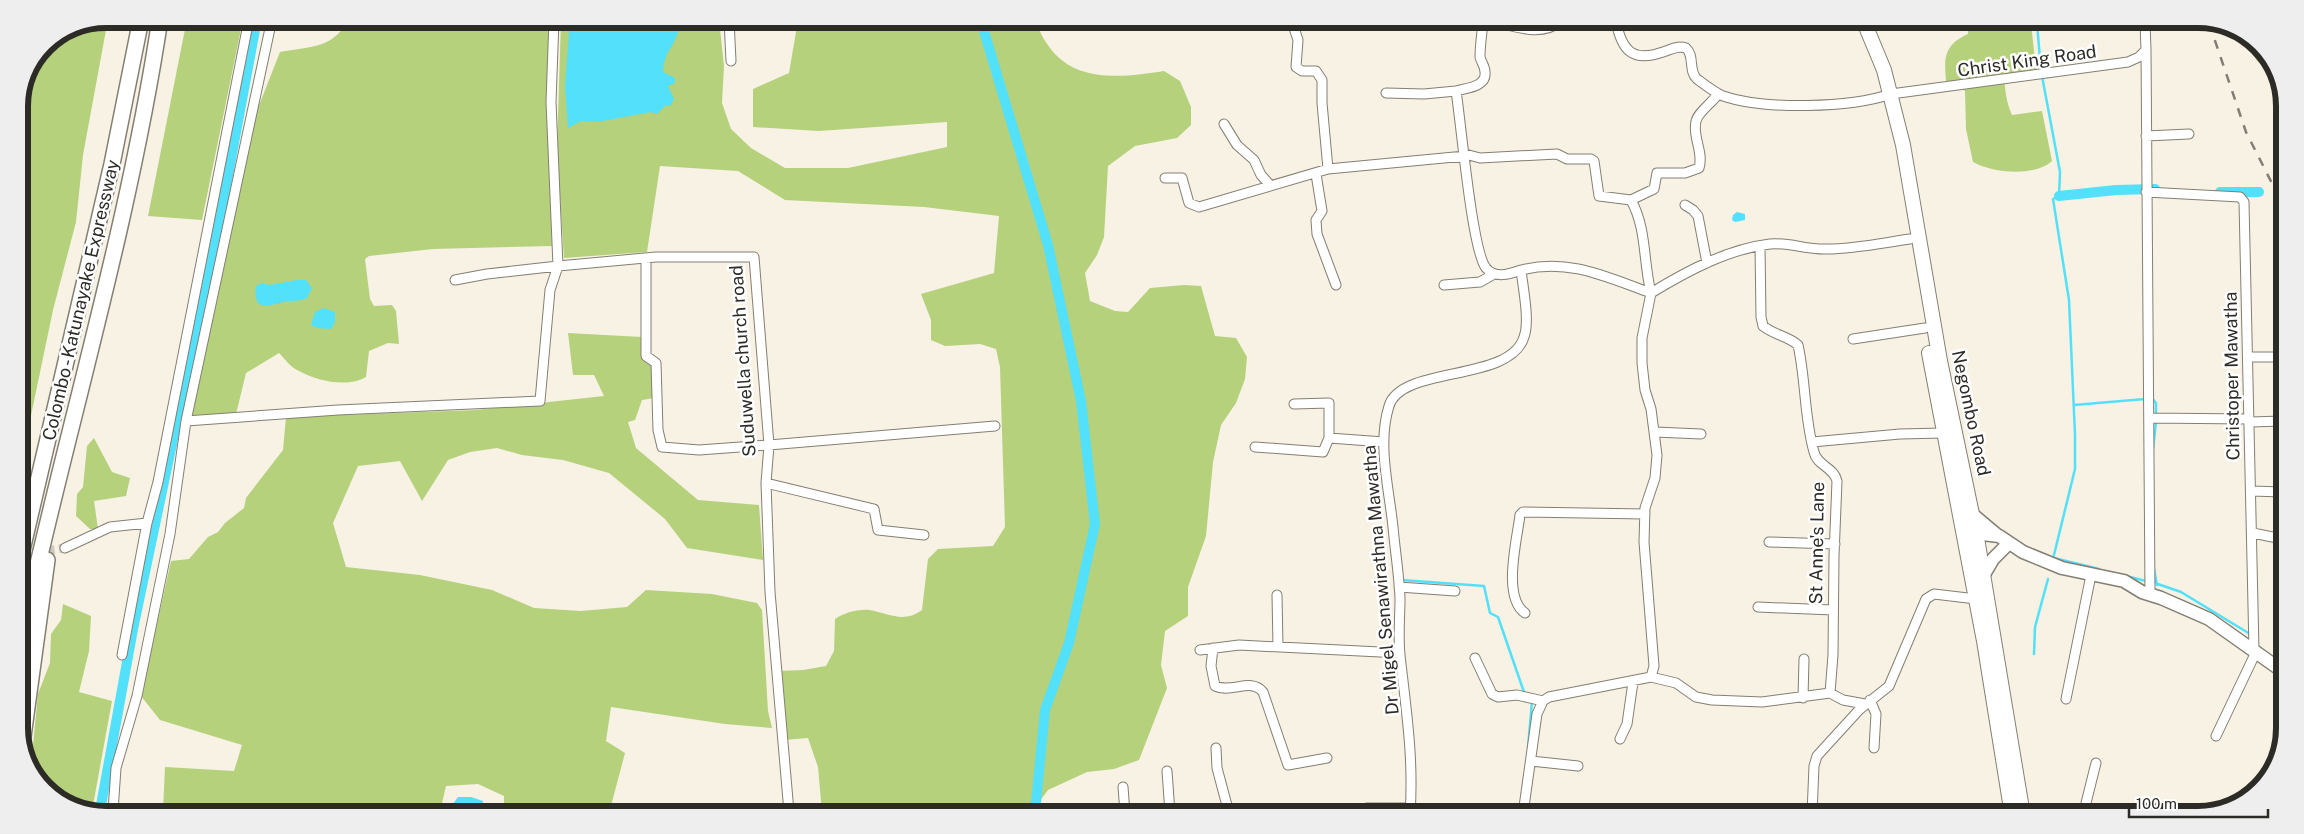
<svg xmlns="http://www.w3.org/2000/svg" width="2304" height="834" viewBox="0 0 2304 834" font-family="'Public Sans',sans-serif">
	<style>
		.green { fill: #b5d17c }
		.water { fill: #53e0fa }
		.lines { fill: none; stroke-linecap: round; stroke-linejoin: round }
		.stream { stroke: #53e0fa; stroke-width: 2.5 }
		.canal { stroke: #53e0fa; stroke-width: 10 }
		.minor-tunnel { stroke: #cfcabe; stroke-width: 9; stroke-dasharray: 9 4.5; stroke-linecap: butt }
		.minor-casing { stroke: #837f72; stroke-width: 11 }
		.primary-casing { stroke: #837f72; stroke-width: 15 }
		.trunk-casing { stroke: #837f72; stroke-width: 16 }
		.motorway-casing { stroke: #837f72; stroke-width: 18 }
		.minor { stroke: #fff; stroke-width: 9 }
		.primary { stroke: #fff; stroke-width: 12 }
		.trunk { stroke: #fff; stroke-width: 14 }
		.motorway { stroke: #fff; stroke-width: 15 }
		.rail { stroke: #827e75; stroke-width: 2.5; stroke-dasharray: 9 9; stroke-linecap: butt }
		.labels { text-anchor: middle; stroke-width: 5; stroke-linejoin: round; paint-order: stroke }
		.street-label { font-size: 18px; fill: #2d2b26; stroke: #fff }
		.rim { fill: none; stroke: #2d2b26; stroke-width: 6 }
	</style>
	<rect width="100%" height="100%" fill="#f7f2e4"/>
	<path class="green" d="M108 19 83 155 76 222 53 310 19 473V219L27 220 19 164V100L44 44 73 25Z
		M187 19H243L202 220 148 216Z
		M346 19H426V21L550 20 547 103 552 246 433 249 369 256 365 259 370 299 374 306 392 305 396 311 399 344 388 343 369 351 366 377C348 388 317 381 299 371 291 368 285 359 279 353L246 373 236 414 192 415 256 113 280 52C310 46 329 50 348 22Z
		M561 20H719L724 66 722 103 731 129 751 148 785 168H848L947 147V122L819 131 753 127V89L789 73 798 20 1038 21C1039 33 1043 38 1050 48 1077 84 1125 77 1164 71L1180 81 1191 107V125L1177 138 1135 146 1108 166 1104 237 1097 255 1085 273 1090 301 1115 311 1128 312 1150 288 1184 285 1201 286 1215 336 1236 338 1247 357 1245 379 1236 403 1221 425 1213 462 1206 536 1188 587V616L1165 631 1161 665 1167 688 1139 760 1114 769 1087 772 1048 790 1031 813 822 812 818 767 808 738 784 740 778 671 803 670 826 666 834 651 835 619C844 613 857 609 869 610 889 613 903 624 922 610L928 559 938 549 993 546 1005 527 1000 367 996 349 980 344 945 346 931 340V320L921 294 994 273 999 216 924 207 785 200 738 171 660 166 647 252 564 258 557 149Z
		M1969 23H2031L2036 70 2004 75C2005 89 2006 102 2012 115L2042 111 2052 161C2035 177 1992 173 1973 162L1966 129 1965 91 1946 81C1944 57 1944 45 1968 34Z
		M2241 33 2267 52 2272 65 2257 61Z
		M568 333 642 337 641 359 652 365 654 398 642 400 635 420 628 422 636 448 698 500 759 505 763 560 687 548 665 519 609 473 563 460 522 455 497 448 470 452 448 460 422 501 400 461 358 466 333 523 346 567 420 575 492 590 534 608 581 611 627 607 646 590 712 594 757 603 762 610 768 711 772 728 725 724 611 707 606 741 625 753 612 802 613 812H504V796L478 784 446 786 440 812 362 811 336 808 320 811H163L165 767 234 771 242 745 160 720 141 696 171 561 189 559 208 537 218 532 225 523 244 508 246 498 283 450 286 417 476 410 604 396 594 375H573Z
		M94 438 112 472 130 478 126 496 94 501 98 529H90L76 516 77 494 83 487 87 446Z
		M63 604 91 616 89 651 79 692 112 701 92 811H78L37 782 31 766 38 694 50 663 51 634 61 620Z"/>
	<path class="water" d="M570 20H657L666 31 676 25 679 29C674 48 664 51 663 72L675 78V83L668 86 674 99 670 106 666 105 657 114 651 112 597 122 581 121 568 128 565 86Z
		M1737 212 1745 214V220L1735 222 1732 220 1733 215Z
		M297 280H306L312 288 307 298C298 302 296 300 288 301 272 304 252 315 256 286L262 283 269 285Z
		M324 308 335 312V322L331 329 317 328 311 325 315 312Z
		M458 797H471L483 801 481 812H453V804Z"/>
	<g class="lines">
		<path class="stream" d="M2037 23 2041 71
			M2042 76 2060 172 2059 196 2053 199 2069 300 2075 435V469L2053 559
			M2152 398 2156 403V414
			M2074 405 2145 399
			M2153 449 2156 422
			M2054 558 2099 569
			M2154 569 2157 585
			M2126 576 2146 581
			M1401 580 1484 586 1490 613 1498 617 1525 695
			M2152 582 2181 592 2250 634
			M2034 654 2035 627 2048 579
			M1528 748 1532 701"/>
		<path class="canal" d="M983 21 984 31 1048 245 1081 401 1095 524 1069 643 1045 710 1035 813
			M2220 192H2259
			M2059 196 2116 190 2155 189
			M100 811 133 629 223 202 257 19"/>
		<path class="minor-tunnel" d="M19 555 65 548"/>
		<g class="minor-casing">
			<path id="minor" d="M554 20 551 102 558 266 656 257H754L769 445 766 483 770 592 789 812
				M729 20 731 61
				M1271 21 1293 25 1298 40 1296 67 1302 71H1316L1322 80V103L1328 169
				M1483 22C1482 33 1480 45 1480 57 1481 62 1485 66 1485 72 1487 87 1466 88 1456 91 1461 122 1472 251 1486 268 1495 279 1510 274 1521 270
				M1493 22C1515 26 1540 37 1560 22
				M1616 22C1622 50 1632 63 1663 52 1670 50 1677 45 1686 48 1695 56 1688 71 1697 79 1705 85 1714 92 1723 96 1764 110 1850 108 1891 94L2128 62 2139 57 2146 50 2145 23
				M2146 50 2150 593
				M1386 93 1424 94 1456 91
				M1224 124 1237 145 1254 160 1261 175 1270 185
				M2146 136 2189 134
				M1465 154 1480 158 1557 154 1567 159H1591L1594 161 1599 196 1631 200 1654 189 1657 173H1685L1699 168C1704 152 1692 137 1696 121 1698 112 1713 102 1718 94
				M1316 174 1322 211 1316 220 1317 234 1336 285
				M1165 178H1182L1189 203 1199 207 1328 169 1465 156
				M2146 192 2240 197 2244 202 2254 651
				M1631 200C1647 229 1643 261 1651 293
				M1685 205 1693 210 1698 216 1707 263
				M1760 246 1761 317 1763 326C1774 335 1788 336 1798 345 1806 381 1804 417 1814 452 1817 466 1834 467 1837 481L1834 556 1833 655 1830 693
				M646 258V356L656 363 658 430 662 447 699 450 769 445 995 426
				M1444 285 1480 282 1494 274
				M1853 339 1925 328
				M2248 357H2283
				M2149 418 2249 419
				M186 421 338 410 540 401 550 290 558 266 487 274 455 280
				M2250 422 2283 421
				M1655 432 1701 434
				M1329 438 1384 442
				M1812 442 1900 434 1943 433
				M1255 447 1323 452 1329 438V403L1294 404
				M766 483 874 509 878 530 924 535
				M2252 491 2282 492
				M2253 533 2282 539
				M1769 542 1835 544
				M65 548 110 527 147 523
				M1399 587 1455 591
				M1277 595 1278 647
				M1758 607 1833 610
				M1525 613C1502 597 1517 540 1520 515L1523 512 1645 514
				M1213 648 1211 666 1215 686C1231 694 1251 677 1263 692L1288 765 1327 758
				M1200 650 1239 645 1400 653
				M122 655 147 523 158 482 249 19
				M1475 658 1492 694 1498 697 1517 695 1543 701
				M1651 677 1676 683 1696 697 1712 700 1762 702 1830 693 1843 700 1865 704
				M1803 698 1804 659
				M2066 699 2091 575
				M1870 700 1876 714 1874 748
				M2216 736 2256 652
				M1620 739 1627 724 1633 682
				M1216 748 1217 768 1229 813
				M1531 761 1578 766
				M1167 771 1170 813
				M1123 787 1125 813
				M113 811 116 768 137 696 170 534 186 421 272 19
				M1360 813 1367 808H1410
				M1410 814C1414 759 1406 709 1400 655 1398 636 1400 617 1400 598 1399 574 1395 550 1393 527 1389 488 1377 444 1389 406 1401 365 1510 383 1524 337 1530 321 1523 288 1521 270 1569 258 1606 277 1651 293
				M1523 814 1537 714 1543 701 1549 697 1651 677 1654 666 1644 542 1645 508 1655 478 1657 455 1651 409 1645 390 1642 363V338L1651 293C1687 271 1728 249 1770 244 1789 242 1807 250 1827 249 1854 249 1882 243 1910 239
				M1812 814 1814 766 1817 756 1859 710 1889 686 1926 599 1934 594 1976 599
				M2083 815 2096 763"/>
		</g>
		<g class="primary-casing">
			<path id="primary" d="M1972 514 1997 535
				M1966 532 1999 536 2023 552 2062 568 2124 581 2142 592 2161 598 2209 619 2281 670
				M1983 576 1993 559 2008 544"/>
		</g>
		<g class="trunk-casing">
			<path id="trunk" d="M1864 22 1884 70 1903 145 1940 361 1977 538 2023 815
				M1929 353 1984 641 2012 815"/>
		</g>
		<g class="motorway-casing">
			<path id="motorway" d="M19 563 112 164 141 19
				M19 647C64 438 128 231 160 19
				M22 744 47 560"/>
		</g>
		<use href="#minor" class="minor"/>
		<use href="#primary" class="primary"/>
		<use href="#trunk" class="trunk"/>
		<use href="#motorway" class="motorway"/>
		<path class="rail" d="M2209 23 2246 132 2284 207"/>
	</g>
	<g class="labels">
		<g class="street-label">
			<text transform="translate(2027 61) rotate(-8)" y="6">Christ King Road</text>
			<text transform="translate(81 300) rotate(-77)" y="6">Colombo - Katunayake Expressway</text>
			<text transform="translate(743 361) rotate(-94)" y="6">Suduwella church road</text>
			<text transform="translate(2232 376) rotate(-91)" y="6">Christoper Mawatha</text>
			<text transform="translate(1971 413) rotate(78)" y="6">Negombo Road</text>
			<text transform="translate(1817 543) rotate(-89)" y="6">St Anne's Lane</text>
			<text transform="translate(1381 580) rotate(-95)" y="6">Dr Migel Senawirathna Mawatha</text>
		</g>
	</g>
	<path d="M0 0H2304V834H0ZM106 28H2198A78 78 0 0 1 2276 106V728A78 78 0 0 1 2198 806H106A78 78 0 0 1 28 728V106A78 78 0 0 1 106 28Z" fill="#eee" fill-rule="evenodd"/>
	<path class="rim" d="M106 28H2198A78 78 0 0 1 2276 106V728A78 78 0 0 1 2198 806H106A78 78 0 0 1 28 728V106A78 78 0 0 1 106 28Z"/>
	<path d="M2129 809v8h139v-8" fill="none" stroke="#2d2b26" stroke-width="2.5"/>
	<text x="2136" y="809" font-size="15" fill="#2d2b26" stroke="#ffffff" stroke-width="4" paint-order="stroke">100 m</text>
</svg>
